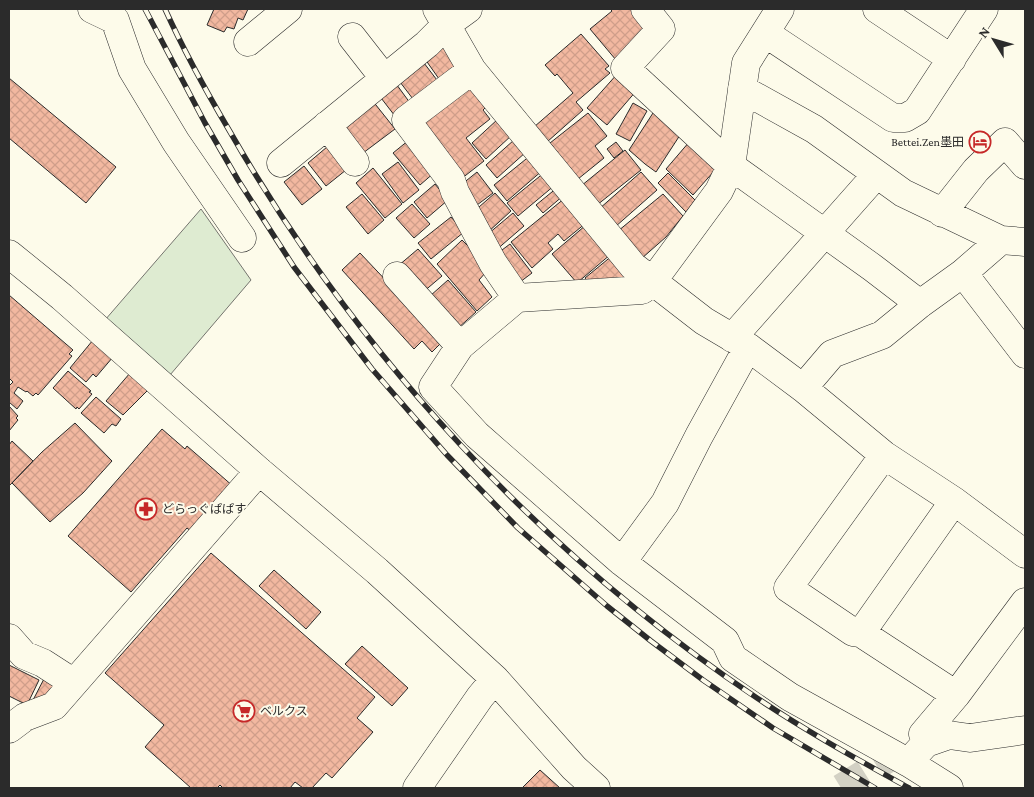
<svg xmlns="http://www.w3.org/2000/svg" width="1034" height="797" viewBox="0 0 1034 797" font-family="'Crimson Pro','Noto Sans JP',serif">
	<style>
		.park { fill: #deebd1; stroke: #74746e }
		.building { fill: url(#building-cross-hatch); stroke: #2b2b2b }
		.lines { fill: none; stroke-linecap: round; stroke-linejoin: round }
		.minor-tunnel { stroke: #d3d1c4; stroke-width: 28; stroke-dasharray: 28 14; stroke-linecap: butt }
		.minor-casing { stroke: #2b2b2b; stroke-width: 29 }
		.minor { stroke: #fdfbea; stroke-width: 28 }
		.rail-casing { stroke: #2b2b2b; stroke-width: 5.5 }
		.rail { stroke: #fdfbea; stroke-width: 4; stroke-dasharray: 11; stroke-linecap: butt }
		.labels { text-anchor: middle; stroke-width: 4; stroke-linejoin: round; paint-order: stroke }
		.poi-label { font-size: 12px; fill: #2b2b2b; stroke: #fdfbea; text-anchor: start }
	</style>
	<defs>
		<pattern id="building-cross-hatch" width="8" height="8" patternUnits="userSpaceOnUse" patternTransform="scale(1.25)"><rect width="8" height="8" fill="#f2b8a0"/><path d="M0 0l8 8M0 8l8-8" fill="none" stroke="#d09e8a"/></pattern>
	</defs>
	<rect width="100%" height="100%" fill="#fdfbea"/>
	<path class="park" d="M201 209 251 280 170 375 105 320Z"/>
	<path class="building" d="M214 9H248L243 20 238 18 234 29 227 27 224 32 207 25Z
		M610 9H632L650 31 616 60 590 29 612 11Z
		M581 34 609 66 605 69 610 73 576 102 583 110 547 142 534 127 573 93 557 74 555 76 545 65Z
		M444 45 463 71 444 86 425 59Z
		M424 63 440 84 416 103 400 82Z
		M618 73 637 90 607 125 587 108Z
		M9 78 116 167 86 203 9 138Z
		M394 81 413 107 398 120 378 94Z
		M467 81 487 106 483 110 490 119 466 138 484 161 461 179 415 122Z
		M372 100 395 129 363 153 340 124Z
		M633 103 647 111 630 141 616 134Z
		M588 113 607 136 595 146 604 158 578 179 550 143Z
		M653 113 682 132 656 172 645 164 629 150Z
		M498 119 512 135 486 159 472 143Z
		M409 140 435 172 420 185 393 153Z
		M514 140 526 152 497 178 486 165Z
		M690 141 715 170 693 195 666 169Z
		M616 142 623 151 614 158 607 149Z
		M327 147 346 170 326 186 308 163Z
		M625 150 641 170 597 205 581 186Z
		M531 155 543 170 507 201 494 185Z
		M398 162 419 190 403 203 382 174Z
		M304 166 322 189 302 205 284 182Z
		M373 168 402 204 385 218 356 183Z
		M477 172 493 193 469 211 456 189Z
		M545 172 555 185 518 216 507 203Z
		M641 172 657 190 615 227 599 209Z
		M668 173 695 200 686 212 658 183Z
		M435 184 448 200 427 218 414 202Z
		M558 187 564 195 543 213 536 205Z
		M495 193 511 211 487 233 471 214Z
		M362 194 384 220 368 234 346 207Z
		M663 194 683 216 666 237 641 259 618 231Z
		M565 198 586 223 564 241 558 234 548 243 553 249 532 268 511 242Z
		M412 204 430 224 414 238 396 218Z
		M513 213 524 226 495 251 488 234Z
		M451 217 464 232 431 259 418 243Z
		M586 225 611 254 577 283 552 254Z
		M462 240 474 252 486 272 479 280 492 297 477 311 437 264Z
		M510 244 532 273 520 282 498 253Z
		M418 249 442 276 422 293 398 266Z
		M360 253 443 341 432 352 422 341 414 349 342 270Z
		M613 255 630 274 624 281 591 285 585 278Z
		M448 280 476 312 457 329 430 296Z
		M9 295 73 350 69 354 72 356 38 395 36 393 33 396 27 391 26 392 18 387 14 393 23 401 17 409 9 402V386L13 382 9 378Z
		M93 340 113 357 96 377 93 374 86 382 70 368Z
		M68 371 91 391 89 392 92 394 79 409 77 407 76 409 53 388Z
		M130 373 148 390 123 415 106 401Z
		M96 397 121 419 116 426 112 424 104 433 81 413Z
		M9 406 18 416 16 418 18 420 9 431Z
		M75 423 112 461 83 493 50 522 12 483 42 452Z
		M162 429 185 449 187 446 234 487 193 533 187 528 131 592 68 536Z
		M12 441 33 461 9 486V445Z
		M211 553 375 697 357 718 373 732 332 778 326 773 312 788H303L295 782 290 788H223L220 785 217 788H191L145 747 164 725 105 673Z
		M274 570 321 612 306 629 259 586Z
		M362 646 408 688 392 706 345 664Z
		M9 665 39 680 27 705 9 696Z
		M46 675 63 684 35 703 32 702Z
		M540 770 560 788H522Z"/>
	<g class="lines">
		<path class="minor-tunnel" d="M841 788 894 755"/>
		<g class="minor-casing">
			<path id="minor" d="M92 9 115 20 132 69 176 142 242 238
				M437 9 472 70 633 266 704 321 748 347 803 388 884 455 954 501 1025 554
				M645 9 661 29 625 68 731 166 873 268 920 304
				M877 9 952 59
				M765 33 893 118H905L917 111 984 9
				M352 37 384 78
				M248 42 288 9
				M472 70 406 120 451 180 455 192 493 263 517 298
				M742 89 814 129 903 193 1001 240 1025 242
				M327 125 355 162
				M281 163 427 44 446 25 468 9
				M942 213 976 170 1005 142 1025 165
				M9 254 62 297 259 471 377 571 495 679 574 768 596 788
				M963 273 1025 354
				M397 276 460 346 517 298 642 290 652 282 719 191 731 166 746 63 780 9
				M732 338 876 175
				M460 346 433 387 477 435 622 562 725 641 733 658 790 697 909 763 949 788
				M803 388 832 354 882 335 920 304 963 273 1001 240
				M884 455 788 588 853 632 861 633 956 695
				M622 562 665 503 699 436 748 347
				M861 633 954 501
				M9 638 24 655 43 663 74 683
				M9 729 25 717 54 706 259 471
				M926 743 923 734 956 695 1025 602
				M916 754 926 743 949 735 970 738 1025 730
				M417 788 480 697 495 679"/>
		</g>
		<use href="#minor" class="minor"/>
		<g class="rail-casing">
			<path id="rail" d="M145 9 205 123 238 180 294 267 372 369 447 455 518 528 607 606 651 641 703 680 773 728 875 788
				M165 9C184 51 206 91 229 130 359 357 540 553 757 698 806 731 857 759 909 788"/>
		</g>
		<use href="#rail" class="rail"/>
	</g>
	<defs>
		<g id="hotel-ring" transform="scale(1.125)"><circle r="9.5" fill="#fdfbea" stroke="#c62828" stroke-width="1.5"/><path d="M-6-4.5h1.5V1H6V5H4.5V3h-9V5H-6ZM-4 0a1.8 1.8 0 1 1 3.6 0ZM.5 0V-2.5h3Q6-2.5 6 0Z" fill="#c62828"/></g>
		<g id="pharmacy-ring" transform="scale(1.125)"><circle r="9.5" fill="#fdfbea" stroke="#c62828" stroke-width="1.5"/><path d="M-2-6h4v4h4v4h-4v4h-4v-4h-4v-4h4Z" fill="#c62828"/></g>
		<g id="supermarket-ring" transform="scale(1.125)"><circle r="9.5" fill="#fdfbea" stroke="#c62828" stroke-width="1.5"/><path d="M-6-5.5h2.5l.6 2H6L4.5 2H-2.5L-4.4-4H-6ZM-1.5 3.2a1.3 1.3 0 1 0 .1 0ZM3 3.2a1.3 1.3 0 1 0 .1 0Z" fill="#c62828"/></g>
	</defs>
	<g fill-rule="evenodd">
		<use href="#hotel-ring" x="980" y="142"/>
		<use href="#pharmacy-ring" x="146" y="509"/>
		<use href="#supermarket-ring" x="244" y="711"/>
	</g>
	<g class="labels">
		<g class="poi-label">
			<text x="964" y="146" text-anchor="end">Bettei.Zen墨田</text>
			<text x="162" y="513">どらっぐぱぱす</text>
			<text x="260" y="715">ベルクス</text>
		</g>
	</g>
	<rect width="1034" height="797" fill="none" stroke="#2b2b2b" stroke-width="20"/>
	<g transform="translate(994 40) rotate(307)" stroke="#fdfbea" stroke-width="4" paint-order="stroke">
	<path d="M0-4L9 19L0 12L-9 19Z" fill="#2b2b2b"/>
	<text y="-8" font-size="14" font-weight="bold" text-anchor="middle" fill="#2b2b2b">N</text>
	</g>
</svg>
